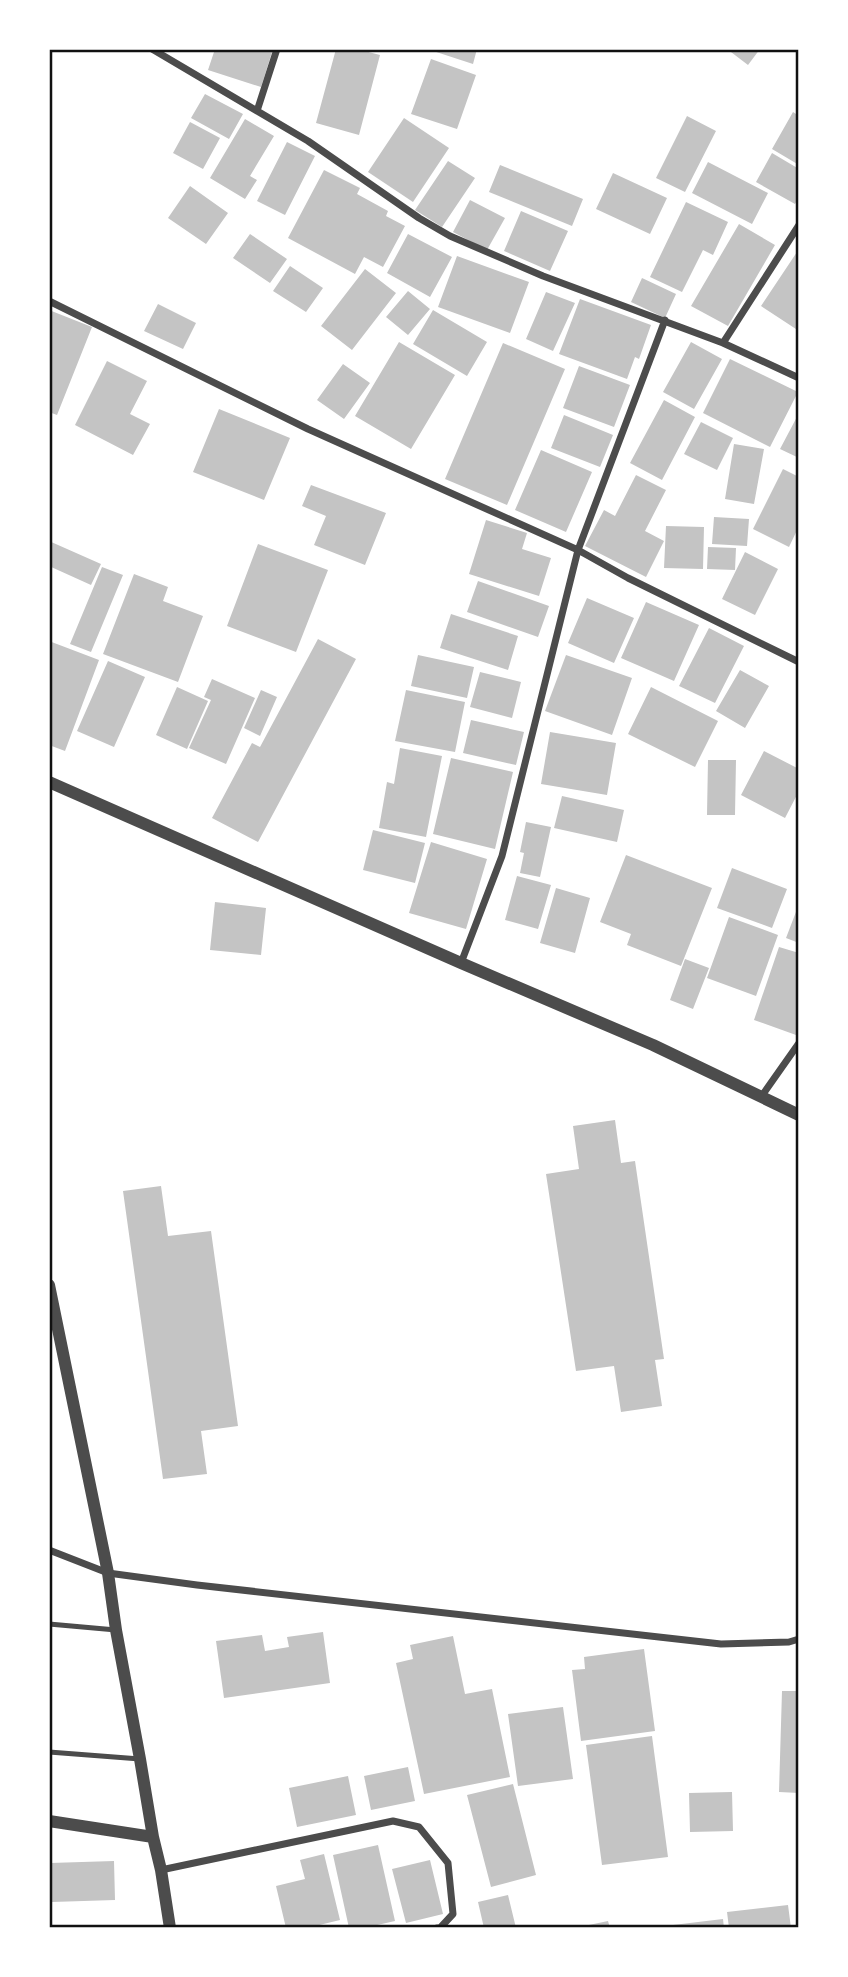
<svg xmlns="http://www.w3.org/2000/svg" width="848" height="1977" viewBox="0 0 848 1977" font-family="'Space Grotesk',sans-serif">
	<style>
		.building { fill: #c4c4c4 }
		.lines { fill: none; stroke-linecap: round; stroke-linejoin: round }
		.service { stroke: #4c4c4c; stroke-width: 5 }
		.minor { stroke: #4c4c4c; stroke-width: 7 }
		.tertiary { stroke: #4c4c4c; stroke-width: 12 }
		.neatline { fill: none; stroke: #111; stroke-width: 2.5 }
	</style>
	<rect width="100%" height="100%" fill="#fff"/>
	<path class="building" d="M215 49H273L261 87 208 70Z
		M336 49H357L380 55 359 135 316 123Z
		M427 49H477L473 64Z
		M727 49H760L748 65Z
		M431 59 476 75 457 129 411 114Z
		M205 94 243 114 229 139 191 118Z
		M793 112 799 116V165L772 149Z
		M687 116 716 131 685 192 656 178Z
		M404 118 449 148 413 202 368 172Z
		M245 119 274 136 250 176 257 180 245 199 210 178Z
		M190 122 220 138 203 169 173 153Z
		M287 142 315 156 285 215 257 201Z
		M772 153 799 169V197L795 204 756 182Z
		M448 161 475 178 442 227 415 210Z
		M708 162 768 193 752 224 692 193Z
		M500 165 583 199 572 226 489 192Z
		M324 170 360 188 357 194 388 211 386 216 405 226 383 267 364 257 355 274 288 238Z
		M613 173 667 198 650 234 596 209Z
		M190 186 228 213 206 244 168 218Z
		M470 200 505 218 487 250 453 232Z
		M686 202 728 222 713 255 703 250 682 292 650 277Z
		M521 211 568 231 550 271 504 251Z
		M739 224 775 245 728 326 691 306Z
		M250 234 287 259 270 283 233 258Z
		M408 234 452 257 430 297 387 273Z
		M799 249V331L761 306Z
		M457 256 529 282 510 333 438 307Z
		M290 266 323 288 306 312 273 291Z
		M365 269 396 293 352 350 321 326Z
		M642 278 676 294 665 318 631 302Z
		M408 291 430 309 408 335 386 317Z
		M546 292 575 303 553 351 526 339Z
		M580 299 651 325 639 359 635 357 627 379 559 354Z
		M158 304 196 323 183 349 144 331Z
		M49 310 92 327 57 415 49 412Z
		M433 310 487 342 467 376 413 344Z
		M399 342 455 375 411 449 355 416Z
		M691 342 722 359 694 409 663 392Z
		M503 343 565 369 507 505 445 479Z
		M730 359 798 392 770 447 703 413Z
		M107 361 147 381 130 414 150 424 133 455 75 425Z
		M343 364 370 383 344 419 317 400Z
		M579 366 630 385 614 427 563 408Z
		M664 400 695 417 662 480 630 463Z
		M219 409 290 438 264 500 193 472Z
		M799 413V458L780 449Z
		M564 415 613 435 600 467 551 448Z
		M701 422 733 438 717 470 684 454Z
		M734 444 764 449 754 504 725 499Z
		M541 450 592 472 566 532 515 510Z
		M783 469 799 477V526L789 547 753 529Z
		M636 475 666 490 645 531 664 541 646 577 585 546 604 510 615 516Z
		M311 485 386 513 365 565 314 545 326 516 302 506Z
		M714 517 749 519 747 546 712 544Z
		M486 520 527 533 522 549 551 558 539 596 469 574Z
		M666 526 704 527 703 569 664 568Z
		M49 541 101 564 91 585 49 566Z
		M258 544 328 570 296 652 227 626Z
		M708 547 736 548 735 570 707 569Z
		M745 552 778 569 755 615 722 599Z
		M102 567 123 575 91 652 70 644Z
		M134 574 168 587 163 601 203 616 178 682 103 654Z
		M478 581 549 606 538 637 467 612Z
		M587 598 634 618 614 663 568 643Z
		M646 602 699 625 674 681 621 658Z
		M451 614 518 636 508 670 440 648Z
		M709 628 744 646 715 703 679 686Z
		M318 639 356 659 258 842 212 818 252 743 260 747Z
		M49 641 99 660 65 751 49 745Z
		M418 655 474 667 467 698 411 686Z
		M566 655 632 678 612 735 545 711Z
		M108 661 145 677 114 747 77 731Z
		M740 670 769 686 745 728 716 711Z
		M480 672 521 682 512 718 470 707Z
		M212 679 255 698 226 764 189 748 211 700 204 697Z
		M177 687 208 701 187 749 156 735Z
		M651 687 718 721 695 767 628 734Z
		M261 690 277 697 260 736 244 728Z
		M406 690 465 702 455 752 395 741Z
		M471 720 524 732 516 765 463 753Z
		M550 732 616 743 607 795 541 784Z
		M400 748 442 756 426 837 379 828 387 782 394 784Z
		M764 751 799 769V791L785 818 741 795Z
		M451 758 513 772 495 849 433 834Z
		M708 760H736L735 815H707Z
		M562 796 624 810 617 842 554 828Z
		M526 822 551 827 540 877 520 873 524 853 520 852Z
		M373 830 425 843 415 883 363 870Z
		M431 842 487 859 466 929 409 913Z
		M626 855 712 888 681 966 627 945 631 934 600 922Z
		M732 868 787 889 772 928 717 908Z
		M517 876 551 885 538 929 505 920Z
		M556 888 590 898 575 953 540 943Z
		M215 902 266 908 261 955 210 950Z
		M799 904V943L786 938Z
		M729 917 778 935 756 996 707 978Z
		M779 947 799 953V1027L796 1035 754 1020Z
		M685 959 709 968 693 1009 670 1000Z
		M615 1120 621 1163 635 1161 664 1359 655 1360 662 1406 621 1412 614 1366 576 1371 546 1174 579 1169 573 1126Z
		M161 1186 168 1236 211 1231 238 1426 201 1431 207 1474 163 1479 123 1191Z
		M323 1632 330 1683 224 1698 216 1641 262 1635 265 1651 289 1647 287 1637Z
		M453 1636 465 1694 492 1689 510 1777 424 1794 396 1663 413 1659 410 1645Z
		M644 1649 655 1731 581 1741 572 1670 585 1669 584 1657Z
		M782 1691H799V1793L779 1792Z
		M563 1707 573 1779 518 1786 508 1714Z
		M652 1736 668 1857 602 1865 586 1745Z
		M408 1767 415 1801 371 1810 364 1776Z
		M348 1776 356 1815 297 1827 289 1788Z
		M513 1784 536 1875 491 1887 467 1795Z
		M732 1792 733 1831 690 1832 689 1793Z
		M378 1845 395 1921 364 1928H349L333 1855Z
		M324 1854 340 1920 307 1928H286L276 1886 305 1879 300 1860Z
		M430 1860 443 1914 406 1923 392 1869Z
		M114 1861 115 1900 52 1902 50 1863Z
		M508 1895 516 1928H484L478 1902Z
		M788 1905 791 1928H729L727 1912Z
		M723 1919 724 1928H673V1925Z
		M608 1921 610 1928H584V1926Z"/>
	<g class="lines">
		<path class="service" d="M49 1624 116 1630
			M49 1752 140 1759"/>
		<path class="minor" d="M152 49 308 141 419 218 450 236 543 276 723 343 799 378
			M257 111 277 49
			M49 301 308 429 578 550 628 578 799 662
			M723 343 799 225
			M461 963 502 856 578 550 665 320
			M761 1097 799 1043
			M49 1550 108 1573 197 1585 721 1644 789 1642 799 1639
			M161 1870 393 1821 419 1827 448 1863 453 1914 440 1928H437"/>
		<path class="tertiary" d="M49 782 461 963 653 1045 799 1115
			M49 1285 108 1573 116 1630 140 1759 153 1837 161 1870 170 1928
			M49 1821 153 1837"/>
	</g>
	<rect width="848" height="1977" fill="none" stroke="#ffffff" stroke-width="102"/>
	<rect x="51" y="51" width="746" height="1875" class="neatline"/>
</svg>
